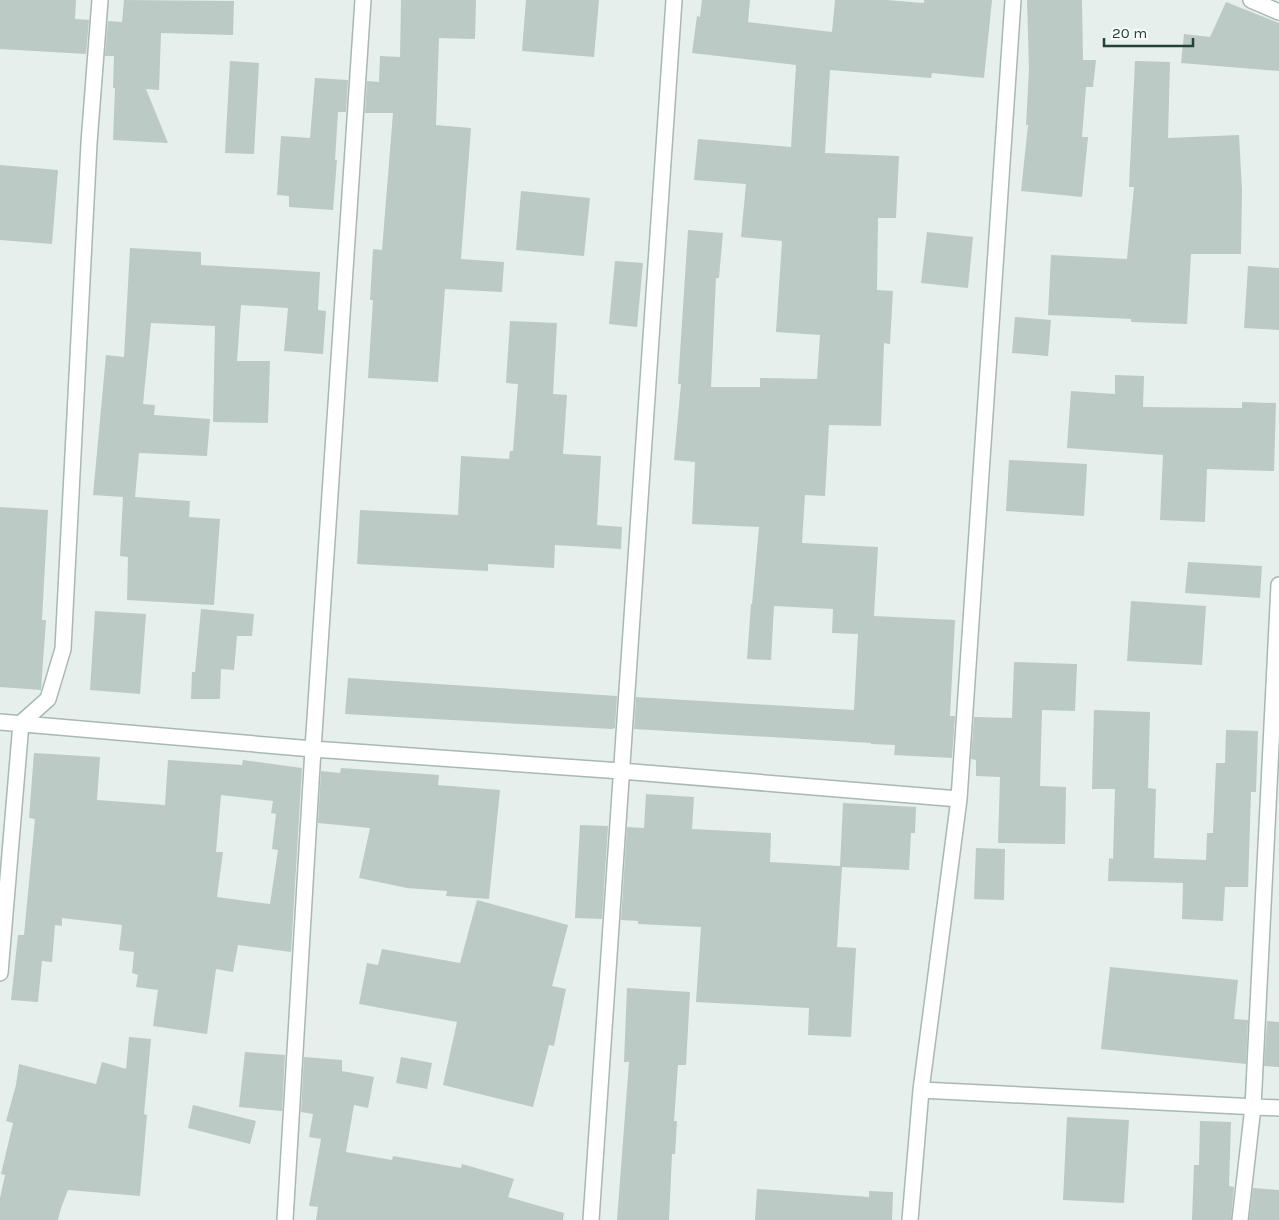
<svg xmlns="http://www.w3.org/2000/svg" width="1279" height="1220" viewBox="0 0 1279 1220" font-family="Karla,sans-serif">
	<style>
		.building { fill: #bbcac4; fill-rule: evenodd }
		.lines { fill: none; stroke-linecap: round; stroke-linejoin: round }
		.minor-casing { stroke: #a8b8b2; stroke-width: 18 }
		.minor { stroke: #fff; stroke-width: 15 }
	</style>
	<rect width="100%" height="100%" fill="#e6efeb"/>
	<path class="building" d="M0 0H76L75 19 89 20 86 54 0 49Z
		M124 0 234 1 233 35 161 33 159 90 146 89 168 143 113 140 115 88H113L114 56H105L108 21 122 22Z
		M401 0H476L475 39 439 38 436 125 471 128 461 259 504 262 502 292 445 289 438 382 368 378 373 300H370L373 249 382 250 393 113H365L367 81 379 82 380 56 400 57Z
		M526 0H599L594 57 522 51Z
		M702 0H750L748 22 832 32 835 0H886L924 3V0H992L984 78 932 73 931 78 830 70 825 153 899 156 896 218H878L877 290 893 291 890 344 884 343 881 426 829 425 825 496 805 495 802 543 878 547 874 616 955 620 950 716H955L952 758 894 755 895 745 871 744V743L634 729 636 697 854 710 858 634 832 633 833 609 774 606 771 660 747 659 751 604H752L759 527 692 524 695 462 674 460 681 384H678L688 230 723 233 719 278H716L711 387H760V378L817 379 820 335 776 332 782 241 741 237 746 184 694 180 698 139 791 147 796 65 692 53 697 16 700 17Z
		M1027 0H1082L1083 60H1096L1093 87H1086L1082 137H1088L1082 197 1021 191 1028 125H1026L1029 69Z
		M1226 2 1279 23V71L1181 63 1184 34 1210 37Z
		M230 61 259 63 254 154 225 153Z
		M1135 61 1170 62 1168 138 1239 135 1242 190 1241 254H1191L1187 324 1131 322V319L1048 315 1051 255 1127 259 1134 187H1129Z
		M315 78 348 80 346 112H338L335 160H337L333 210 289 207V196L277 195 281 136 310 138Z
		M0 165 58 170 52 244 0 240Z
		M521 191 590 198 584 256 516 250Z
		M927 232 973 237 968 288 921 283Z
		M130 248 201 252V265L320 272 318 310 326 311 323 354 284 351 288 308 241 305 237 361H270L268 423 213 422 215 326 151 323 143 404 155 405 154 415 210 419 207 456 139 453 135 497 190 501 189 517 220 519 214 605 127 600 128 557 120 556 123 497 93 495 106 355 124 357Z
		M615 261 643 263 637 327 609 324Z
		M1248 266 1279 268V330L1244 328Z
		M1015 317 1051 320 1048 356 1012 353Z
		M510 321 557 323 553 394 567 395 563 454 601 456 597 525 622 527 621 549 555 545 554 568 488 564V571L357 564 360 510 458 515 461 456 509 459 510 451H513L518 384 506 383Z
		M1115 375 1144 376 1143 407 1242 408V402L1276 403 1274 471 1207 469 1205 522 1160 520 1163 455 1067 448 1071 391 1115 394Z
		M1009 460 1087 464 1084 516 1006 511Z
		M0 507 48 510 42 620H46L41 690 0 687Z
		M1188 562 1262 566 1260 598 1185 593Z
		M1131 601 1206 606 1202 665 1127 661Z
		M201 609 254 614 252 636H237L234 670 221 669 220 699H191L192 672H195Z
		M95 611 146 614 140 694 90 690Z
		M1014 662 1077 664 1075 711 1042 710 1040 786 1066 787 1065 844 998 843 1000 777 976 776V760L971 759 974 717 1012 718Z
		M348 678 617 696 615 728 612 729 345 714Z
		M1094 710 1150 712 1148 788 1156 789 1154 858 1206 860 1207 833H1213L1216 763H1225L1226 730 1258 731 1256 792H1251L1248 887H1225L1223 921 1182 919 1183 883 1108 881 1109 858 1113 859 1115 789H1092Z
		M34 753 100 757 97 800 165 805 168 760 242 765 243 760 302 768 291 952 238 945 233 972 216 969 207 1034 153 1026 158 990 136 987 138 975 132 973 134 952 119 950 122 925 62 918V926L55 925 52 962 42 961 38 1002 11 1000 18 935H24L35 819 29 818ZM221 795 273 801 271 813 276 814 272 849 278 850 270 904 217 897 223 852H216Z
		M341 768 439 775 438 785 500 790 489 899 446 896 447 891 407 888 359 878 370 828 318 823 321 771 340 773Z
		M646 794 694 797 692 829 771 833 770 862 840 866 843 803 916 807 915 833H911L909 870 842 867 837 947 856 948 851 1037 808 1035 809 1008 696 1002 701 927 638 924V921L621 920 627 827 644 828Z
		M580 825 608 826 602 919 575 918Z
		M976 848 1005 849 1004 900 974 899Z
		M477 900 568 925 552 986 566 989 554 1046 549 1045 533 1107 443 1085 457 1022 359 1004 367 963 378 965 382 949 460 963Z
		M1110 967 1238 980 1234 1019 1248 1020 1246 1064 1101 1049Z
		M627 988 690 992 686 1065H678L674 1121H677L675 1154H672L669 1220H617L629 1062H624Z
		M1267 1021 1279 1022V1067L1264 1066Z
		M129 1037 151 1039 144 1114 147 1115 140 1196 68 1190 61 1208 58 1220H0V1198L5 1175 1 1174 13 1123 6 1121 16 1085 19 1064 96 1084 102 1062 126 1069Z
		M245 1052 285 1055 282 1111 239 1107Z
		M304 1057 342 1060V1071L374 1077 368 1108 354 1105 346 1152 392 1160 393 1156 461 1168 462 1164 514 1179 508 1197 564 1213 563 1220H316L318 1207 309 1206 321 1139 309 1137 313 1114 301 1112Z
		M401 1057 432 1063 427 1089 396 1083Z
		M193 1105 256 1121 250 1144 188 1128Z
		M1067 1117 1129 1120 1124 1203 1063 1200Z
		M1200 1121 1231 1122 1229 1186 1234 1187 1231 1220H1192L1194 1165H1199Z
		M1253 1188 1279 1190V1220H1249Z
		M757 1189 869 1197V1191L893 1192 892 1220H755Z"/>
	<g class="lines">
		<g class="minor-casing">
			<path id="minor" d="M1251 0 1279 12
				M0 722 313 749 621 771 959 799
				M0 973 21 723 48 699 63 649 89 143 100 0
				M921 1090 1279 1108
				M285 1220 313 749 363 0
				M591 1220 674 0
				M910 1220 921 1090 959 799 1013 0
				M1240 1220 1253 1107 1279 585"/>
		</g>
		<use href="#minor" class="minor"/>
	</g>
	<path d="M1104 38v8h89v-8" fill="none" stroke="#24423a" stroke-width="2.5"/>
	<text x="1112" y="38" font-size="15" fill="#24423a" stroke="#f7fbf9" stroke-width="4" paint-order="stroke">20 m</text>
</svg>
